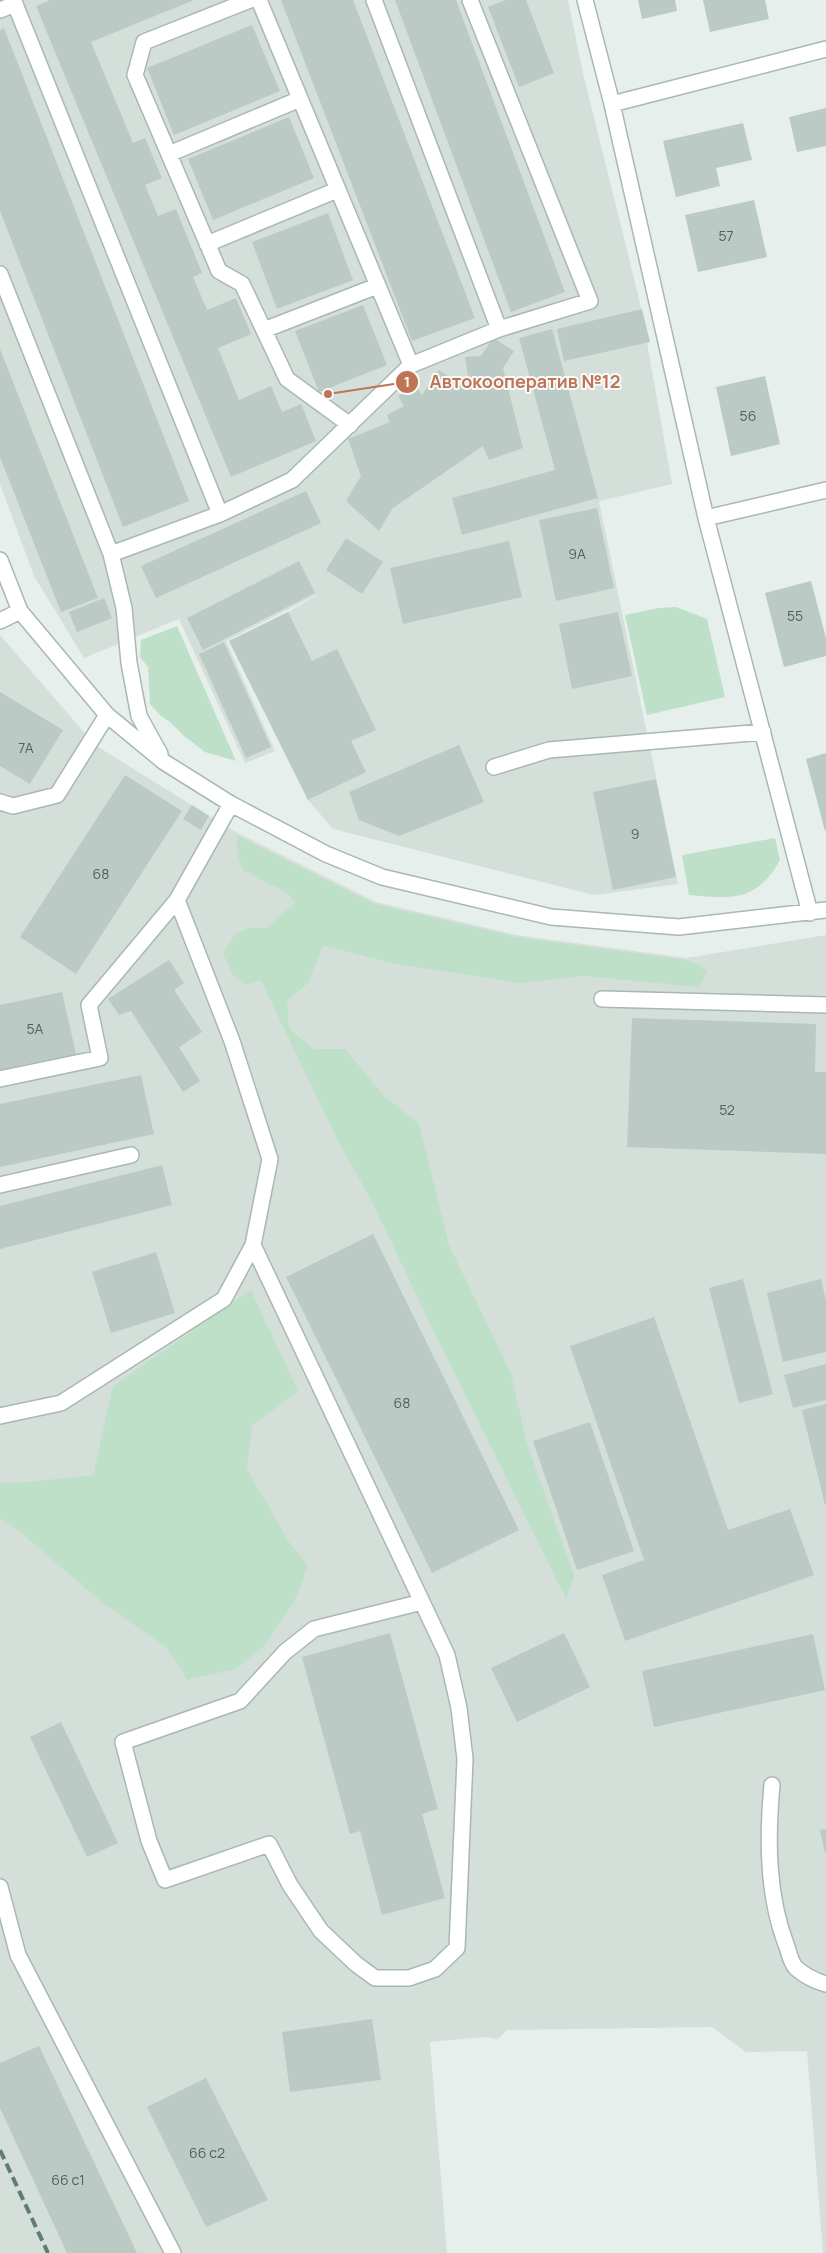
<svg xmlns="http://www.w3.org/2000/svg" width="826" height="2253" viewBox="0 0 826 2253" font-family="Manrope,sans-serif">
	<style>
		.built { fill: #d4dfda }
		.green { fill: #bfe0c8 }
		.building { fill: #bbcac4 }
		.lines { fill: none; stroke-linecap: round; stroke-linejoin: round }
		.minor-casing { stroke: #a8b8b2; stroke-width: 18 }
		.minor { stroke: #fff; stroke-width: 15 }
		.rail { stroke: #5f7d75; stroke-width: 4; stroke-dasharray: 10 5; stroke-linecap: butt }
		.labels { text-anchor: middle; stroke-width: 4; stroke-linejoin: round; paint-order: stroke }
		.number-label { font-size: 14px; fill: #4a645c }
		.leader { fill: none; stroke: #c07456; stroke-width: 2 }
		.callout-dot { fill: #c07456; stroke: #f7fbf9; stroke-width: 2 }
		.mark-label { font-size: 15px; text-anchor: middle; font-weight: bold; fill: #fff }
		.callout-label { font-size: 18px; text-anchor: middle; font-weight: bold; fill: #c07456; stroke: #f7fbf9; stroke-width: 4; stroke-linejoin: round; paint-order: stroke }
	</style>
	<rect width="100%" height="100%" fill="#e6efeb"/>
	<path class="built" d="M0 0H568L583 73 640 303 672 484 599 501 678 884 594 895 333 829 308 800 229 641 288 612 322 592 226 641 275 751 245 763 179 619 84 658 34 576 0 484Z
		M0 635 95 745 232 830 376 902 516 935 686 958 826 935V2253H823L807 2051 746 2052 712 2027 507 2030 498 2039 483 2037 430 2042 447 2253H0Z"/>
	<path class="green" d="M676 607 707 619 725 697 647 715 625 615 658 608Z
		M177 626 236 761 205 752 184 736 170 722 161 716 150 704 148 667 140 657 141 640Z
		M238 836 375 904 516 937 686 960 700 965 707 971 704 979 698 987 583 976 519 983 390 963 323 945 308 983 287 1001 289 1028 313 1049H345L385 1097 419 1123 449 1245 511 1373 527 1444 574 1576 566 1599 438 1340 371 1200 337 1139 261 981 245 985 233 975 223 954 235 934 248 928H266L296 902C282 889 278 888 261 880 255 877 250 873 243 870 237 859 236 849 238 836Z
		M775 838 780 860C757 902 731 899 689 895L682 855Z
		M251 1290 298 1391 252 1426 247 1469 289 1542 308 1565 295 1601 263 1647 236 1669 187 1680 167 1648 104 1604 19 1531 0 1518V1483L29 1482 93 1475 113 1386Z"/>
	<path class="building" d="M50 0H194L91 42 133 143 145 138 162 178 145 185 158 216 176 209 202 273 193 277 207 310 236 298 251 334 218 348 239 400 271 386 282 412 301 404 316 441 231 477 36 6Z
		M281 0H353L475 318 412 341Z
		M395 0H456L565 292 511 312Z
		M506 0H526L554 73 519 87 488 7Z
		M638 0H675L677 11 642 19Z
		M703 0H765L769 19 710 32Z
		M252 25 280 91 174 135 147 68Z
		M4 28 189 501 123 527 0 211V30Z
		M826 108V146L797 152 789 117Z
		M289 117 314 178 213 220 188 159Z
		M743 123 752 160 716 168 720 186 676 197 663 141Z
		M754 200 767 257 698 272 685 215Z
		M328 213 353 280 277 309 252 242Z
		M363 305 387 365 319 392 295 331Z
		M642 309 650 342 564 361 557 329Z
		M552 329 598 498 462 535 452 498 555 470 519 338Z
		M493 338 514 351 503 368 523 448 489 460 483 446 393 508 379 531 346 501 361 476 348 439 390 422 387 415 404 406 398 396 414 384 422 395 439 370 463 386 469 384 465 357 481 356Z
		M0 349 98 598 61 612 0 457Z
		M765 376 780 444 731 456 716 387Z
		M306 491 321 523 156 598 141 566Z
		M597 508 614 588 556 601 539 520Z
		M346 538 383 562 362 594 326 570Z
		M509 541 522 597 403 624 390 568Z
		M299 561 315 593 203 650 187 618Z
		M811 581 826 638V656L784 667 765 593Z
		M104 598 112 618 77 632 69 612Z
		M288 612 312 661 337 649 376 730 351 741 366 772 308 800 229 641Z
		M618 612 632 676 572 689 559 624Z
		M224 642 271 747 246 758 199 654Z
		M0 692 63 730 30 784 0 766Z
		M459 745 484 802 399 836 359 820 349 792Z
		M826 753V831H825L806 759Z
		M125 775 182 811 76 974 20 937Z
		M656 779 676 877 613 890 593 792Z
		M192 805 209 816 201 830 183 819Z
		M169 960 184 983 174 990 202 1032 179 1047 200 1081 183 1092 131 1011 119 1015 108 999Z
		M62 992 76 1054 0 1070V1005Z
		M632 1018 816 1024 815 1072H826V1154L627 1147Z
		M141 1075 154 1134 0 1167V1104Z
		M162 1165 172 1205 0 1249V1206Z
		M373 1234 519 1530 432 1573 286 1277Z
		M156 1252 175 1313 111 1333 92 1272Z
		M743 1279 773 1394 739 1403 709 1288Z
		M821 1279 826 1300V1352L783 1362 767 1293Z
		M654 1317 728 1530 790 1509 814 1575 625 1641 602 1575 644 1560 570 1346Z
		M826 1364V1400L793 1408 784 1375Z
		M826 1404V1504L825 1505 802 1410Z
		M590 1422 634 1551 577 1570 533 1441Z
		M390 1633 438 1809 422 1814 445 1898 382 1915 360 1831 350 1834 302 1657Z
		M564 1633 590 1687 517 1722 491 1668Z
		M813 1634 825 1690 654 1727 642 1671Z
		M61 1722 118 1843 87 1857 30 1737Z
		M826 1829V1852L825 1853 820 1830Z
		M372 2019 381 2080 290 2092 282 2032Z
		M39 2046 137 2253H67L0 2108V2063Z
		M206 2078 268 2200 206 2227 147 2107Z"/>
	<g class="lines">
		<g class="minor-casing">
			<path id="minor" d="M250 0 144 42 135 75 219 271 242 284 287 379 350 425
				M259 0 411 365
				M374 0 499 329
				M585 0 612 104 706 518 810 913
				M0 10 15 4 220 514
				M612 104 826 49
				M169 154 300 99
				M207 244 337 190
				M0 274 111 554 124 608 129 663 139 716 160 754
				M264 330 377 286
				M706 518 826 490
				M111 554 220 514 292 480 411 365 499 329 590 301 470 0
				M0 560 20 611 107 715 164 762 231 804 326 854 382 877 551 917 679 927 826 910
				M0 621 20 611
				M494 767 549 750 763 732
				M0 802 13 806 57 795 107 715
				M231 804 177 900 232 1041 270 1159 253 1245 422 1602 447 1655 459 1708 465 1759 457 1948 435 1969 409 1978H375L356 1964 321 1931 290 1885 269 1844 165 1880 149 1841 123 1742 240 1701 285 1652 314 1629 422 1602
				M602 999 826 1005
				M0 1079 100 1058 89 1005 177 900
				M0 1185 131 1155
				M0 1416 61 1403 224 1299 253 1245
				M772 1785C767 1839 767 1896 787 1947 789 1953 791 1963 796 1968 804 1975 815 1981 826 1984
				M0 1887 18 1955 173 2253"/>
		</g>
		<use href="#minor" class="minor"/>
		<path class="rail" d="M0 2150 48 2253"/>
	</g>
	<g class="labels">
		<g class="number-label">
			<text x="726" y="241">57</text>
			<text x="748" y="421">56</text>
			<text x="577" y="559">9А</text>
			<text x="795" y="621">55</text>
			<text x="26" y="753">7А</text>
			<text x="635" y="839">9</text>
			<text x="101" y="879">68</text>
			<text x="35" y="1034">5А</text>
			<text x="727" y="1115">52</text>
			<text x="402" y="1408">68</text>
			<text x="207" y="2158">66 с2</text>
			<text x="68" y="2185">66 с1</text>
		</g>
	</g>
	<path class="leader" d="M328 394L407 382"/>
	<g class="callout-dot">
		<circle cx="328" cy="394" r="5"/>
		<circle cx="407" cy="382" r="12"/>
	</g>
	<g class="mark-label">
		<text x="407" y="387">1</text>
	</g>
	<g class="callout-label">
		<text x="525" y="388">Автокооператив №12</text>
	</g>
</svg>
